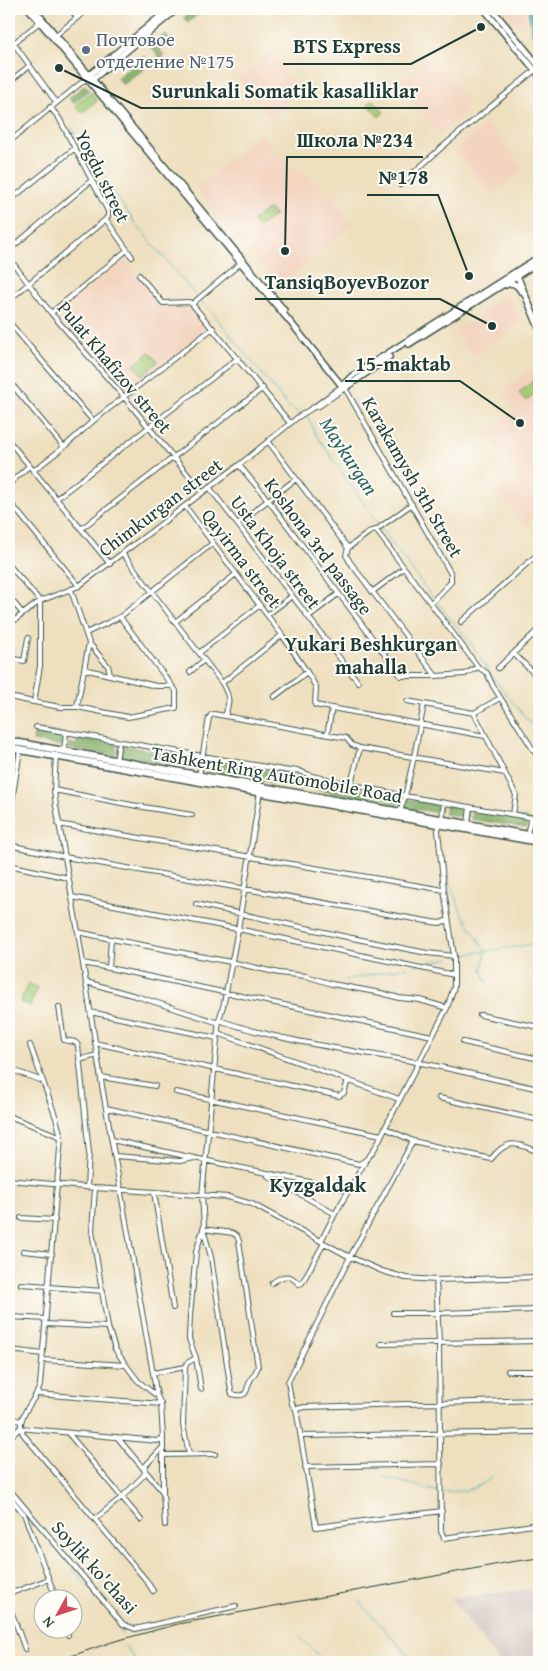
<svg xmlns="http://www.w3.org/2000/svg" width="548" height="1671" viewBox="0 0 548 1671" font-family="'Gentium Book Plus',serif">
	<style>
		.built { fill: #f3d4bf }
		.industrial { fill: #cfc0bb }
		.green { fill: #a4cc77; stroke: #628456 }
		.forest { fill: #83b068; stroke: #51764e }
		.water { fill: #39abb4; stroke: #2c7474 }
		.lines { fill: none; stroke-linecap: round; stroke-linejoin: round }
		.stream { stroke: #39abb4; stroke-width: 1 }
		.minor-casing { stroke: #3e5549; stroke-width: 6 }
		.major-casing { stroke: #3e5549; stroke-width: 8 }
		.highway-casing { stroke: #3e5549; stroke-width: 9 }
		.minor { stroke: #fff; stroke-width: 4 }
		.major { stroke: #fff; stroke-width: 5 }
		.highway { stroke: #fff; stroke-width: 6 }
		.rail { stroke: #1f3d34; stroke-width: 1 }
		.service-dot { fill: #5c6f8a; stroke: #fdfcf7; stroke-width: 2 }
		.labels { text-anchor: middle; stroke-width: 4; stroke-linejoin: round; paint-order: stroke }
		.service-label { font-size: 19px; fill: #4e5e75; stroke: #fdfcf7; text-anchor: start }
		.street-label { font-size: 19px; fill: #1f3d34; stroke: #fdfcf7 }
		.water-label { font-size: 20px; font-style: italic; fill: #286461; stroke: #fdfcf7 }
		.neighbourhood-label { font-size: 20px; font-weight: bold; fill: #1f3d34; stroke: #fdfcf7 }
		.quarter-label { font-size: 21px; font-weight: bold; fill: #1f3d34; stroke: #fdfcf7 }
		.leader { fill: none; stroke: #1f3d34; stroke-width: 2 }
		.callout-dot { fill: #1f3d34; stroke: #fdfcf7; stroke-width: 2 }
		.callout-label { font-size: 20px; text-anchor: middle; font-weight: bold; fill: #1f3d34; stroke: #fdfcf7; stroke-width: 4; stroke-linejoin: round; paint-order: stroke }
	</style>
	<rect width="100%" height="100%" fill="#fdfcf7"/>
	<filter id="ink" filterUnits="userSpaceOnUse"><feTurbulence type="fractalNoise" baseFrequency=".02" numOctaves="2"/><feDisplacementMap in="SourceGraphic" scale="10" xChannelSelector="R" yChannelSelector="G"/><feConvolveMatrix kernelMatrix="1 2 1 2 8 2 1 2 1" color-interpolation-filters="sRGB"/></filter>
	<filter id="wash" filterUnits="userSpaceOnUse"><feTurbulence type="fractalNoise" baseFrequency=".0096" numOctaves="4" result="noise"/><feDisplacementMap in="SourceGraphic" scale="20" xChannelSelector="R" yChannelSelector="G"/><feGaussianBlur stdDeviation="1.12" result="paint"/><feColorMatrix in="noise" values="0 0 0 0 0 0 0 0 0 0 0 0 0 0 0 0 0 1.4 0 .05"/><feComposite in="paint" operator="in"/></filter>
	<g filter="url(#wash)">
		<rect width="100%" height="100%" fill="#eedfbe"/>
		<path class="built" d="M503 9H525L528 23 520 29Z
			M271 53 302 91 270 118 238 80Z
			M428 58 430 60 432 58 470 104 465 108 467 111 461 117 440 135 395 83Z
			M487 123 524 169 491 195 454 150Z
			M260 134 289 166 318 182 353 224 279 286 196 188Z
			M124 258 164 307 178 305 186 306 207 330 127 393 58 313Z
			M506 296 517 313 521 324 472 356 456 328 462 325 464 327 481 316 480 313Z
			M539 363V472L516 473 486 435 515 411 502 391Z
			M539 473V515L525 526 498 492 516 479 517 474Z"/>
		<path class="industrial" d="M539 1588V1662H499L451 1598Z"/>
		<path class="green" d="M91 92 97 101 82 113 75 105Z
			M373 100 384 112 379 117 368 104Z
			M269 208 275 215 258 228 252 221Z
			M150 352 158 362 142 375 134 365Z
			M534 380 539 386V390L526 401 519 393Z
			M28 983 38 988 30 1006 20 1002Z"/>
		<path class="forest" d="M194 9H203L188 23 184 18Z
			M165 34 170 40 159 48 164 56 161 59 150 46Z
			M144 56 150 64 123 85 117 78Z
			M85 85 89 90 73 103 69 98Z
			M35 729 64 734 62 746 33 741Z
			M78 738 116 744V754L114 756 65 748 68 743 77 745Z
			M120 745 310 778 308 789 118 755Z
			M314 779 402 798 397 806 313 789Z
			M407 799 441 805 440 813 403 807Z
			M446 805 468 808 467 817 444 814Z
			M472 809 529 819 527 828 471 819Z"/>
		<path class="water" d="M528 9H533L539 28V44L532 34Z"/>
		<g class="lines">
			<path class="stream" d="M9 27 16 36
				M71 127 134 222 197 297
				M200 300 215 316 288 406 301 414
				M305 416 308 417 315 433 379 526 433 598
				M436 601 467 638 497 683 532 725 539 739
				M443 866 462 914 486 951 482 969 487 983
				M457 956 539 943
				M415 965 450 958
				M345 980 408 967
				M383 1477 439 1492
				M443 1492C463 1492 477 1490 493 1476
				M35 1523 118 1622 122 1634
				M360 1602 414 1662
				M299 1636 325 1662
				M125 1646 137 1662"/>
		</g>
	</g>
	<g filter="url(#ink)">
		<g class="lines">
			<g class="minor-casing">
				<path id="minor" d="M71 9 77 18
					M56 35 88 9
					M9 37 56 102
					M9 47 41 21
					M9 82 29 66
					M50 107 59 118 108 211V216L106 219 107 221 132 257
					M9 142 87 78
					M400 185 441 148 535 70
					M9 201 75 148
					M9 250 92 180
					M9 258 51 313 124 397 202 492
					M139 275 163 303 189 302 192 304
					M9 300 106 219
					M192 304 290 423
					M192 304 242 262
					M51 313 127 250
					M9 322 93 421
					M9 381 64 447
					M315 407 319 406 345 388 451 574V582L431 603
					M9 441 110 564
					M268 441 348 548
					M239 465 268 500 401 676H436L465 674 478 667
					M33 471 64 447 93 421 213 328
					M9 484 29 466
					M209 487 358 682
					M56 499 238 358
					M9 501 79 586
					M185 506 282 635 307 672 316 687 315 705 485 736
					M237 524 296 479
					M81 529 263 388
					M376 530 478 667 487 673 493 686 539 759
					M348 548 346 555 350 562 436 676
					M348 548 371 531 376 530 412 504
					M123 554 222 683C230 697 230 701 225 716
					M9 565 40 601
					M71 590 89 643 108 666 110 674
					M372 592 404 568
					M9 597 23 614
					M267 615 292 596
					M308 617 338 594
					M9 619 15 620 40 601 79 586 239 465 298 417 314 407 342 386
					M175 622 236 574
					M461 622 539 553
					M86 633 120 617 213 543
					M199 653 260 605
					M514 654 539 678
					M9 658 24 661 28 638
					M498 668 539 629
					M84 669 156 686H172
					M190 672 204 660
					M222 683 282 635
					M9 697 34 702 40 666V601
					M274 697 307 672
					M407 701 474 713 500 698
					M34 702 60 707H77L128 717 176 708V691L120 617
					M77 707 89 643
					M474 713 516 795 513 814
					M36 727 289 771 297 770 312 776 405 796 539 819
					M327 735 332 708
					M64 751 66 732
					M56 755 54 790 56 806 78 932 111 939 109 968 432 1036
					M116 761 119 742
					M199 776 209 718 211 715 214 714 346 738 352 745 360 748 505 773
					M351 784 360 748
					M54 790 137 806 192 815
					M400 812 405 796 414 757 424 704
					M442 819 444 803
					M9 820 20 750
					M58 824 444 890
					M468 824 470 807
					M527 834 531 817
					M9 845 65 857 432 922 440 923 448 920
					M9 865 68 878
					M72 897 238 929 454 975
					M196 904 347 937 427 953 454 956
					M78 932 102 1086 157 1396
					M111 939 231 962 279 973 306 976 332 984 381 993 399 998 420 1000 447 1008 454 987V956L444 890 438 831 439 824
					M83 963 109 968
					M86 982 139 997 219 1023
					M59 1007 64 1040 75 1042 78 1045 89 1153 87 1187
					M90 1012 217 1038
					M480 1015 539 1027
					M219 1020C282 1042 351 1050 416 1062 457 1070 498 1080 539 1089
					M218 1033 399 1099
					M463 1042 539 1059
					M95 1043 339 1096 344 1093 348 1080
					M30 1045 56 1118 61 1137 40 1385C36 1402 14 1417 23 1434L146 1580 153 1591
					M79 1060 97 1055
					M9 1069 43 1081
					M101 1077 155 1086
					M176 1092 381 1135
					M439 1098 539 1120
					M106 1108 359 1164C372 1159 379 1140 385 1128L413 1141 491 1159C508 1138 516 1143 539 1152
					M9 1116 61 1137
					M385 1128 447 1008
					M112 1140 194 1158 349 1190
					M413 1141 350 1257 288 1382 292 1404 296 1409 305 1407 539 1400
					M115 1156 180 1161 194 1158
					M268 1176 335 1214 321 1241
					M9 1180 95 1188 92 1231 108 1327 115 1349 126 1365 138 1381 157 1396 161 1404 163 1438V1492L165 1525
					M95 1188 228 1197 252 1204 350 1257 382 1271 406 1278 436 1280 539 1277
					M154 1192 173 1308
					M335 1214 365 1162
					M21 1218 55 1220
					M203 1229 233 1233 237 1236 239 1241 258 1367C256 1372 254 1375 251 1379 245 1389 250 1399 232 1394L231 1391 211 1257Z
					M23 1251 52 1254
					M436 1280 439 1342 441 1531 444 1538 539 1524
					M272 1283C277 1279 286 1274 292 1278 295 1280 297 1282 299 1284L302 1283 324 1243
					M21 1284 49 1286
					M49 1287 103 1291
					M393 1313H437L539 1310
					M11 1317 46 1319
					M46 1324 108 1327
					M381 1344 539 1341
					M10 1350 43 1354
					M43 1360 126 1365
					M508 1371H539
					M153 1373 185 1367
					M201 1389 196 1358 189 1339 190 1316 196 1252 204 1226 202 1196 219 1020 224 1003 238 929 260 792
					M38 1394 161 1404
					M296 1409 316 1527 442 1511
					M9 1417 20 1421
					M68 1433 141 1520
					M302 1436 539 1432
					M117 1437 162 1491
					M9 1438 20 1428 157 1441 163 1438
					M189 1454 183 1425 185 1367 187 1363 196 1358
					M163 1455 215 1454
					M305 1467 441 1464
					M9 1489 123 1624 135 1629 236 1606
					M9 1496 24 1514 56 1598
					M95 1519 122 1497 144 1475 146 1465 162 1448
					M9 1594 49 1579
					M9 1605 25 1649
					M66 1628 68 1635"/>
			</g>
			<g class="major-casing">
				<path id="major" d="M29 9 296 329 342 386 345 388
					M34 9 284 310
					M484 9 539 75
					M492 9 539 66
					M87 77 169 9
					M93 79 177 9
					M516 273 539 328
					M506 285C513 281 517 285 521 291
					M409 344 539 262
					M342 386 352 376 539 257
					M345 388 389 357"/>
			</g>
			<g class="highway-casing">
				<path id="highway" d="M9 741 539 837
					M9 748 539 842"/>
			</g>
			<use href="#minor" class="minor"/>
			<use href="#major" class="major"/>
			<use href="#highway" class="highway"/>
			<path class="rail" d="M54 1662 112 1642 178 1624 510 1562 539 1558"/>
		</g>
	</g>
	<circle class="service-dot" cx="86" cy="50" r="5"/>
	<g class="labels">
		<g class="service-label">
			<text x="96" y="46">Почтовое<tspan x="96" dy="22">отделение №175</tspan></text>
		</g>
		<g class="street-label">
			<text transform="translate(103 176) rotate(64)" y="7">Yogdu street</text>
			<text transform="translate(115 367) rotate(50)" y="7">Pulat Khafizov street</text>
			<text transform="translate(413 477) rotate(60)" y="7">Karakamysh 3th Street</text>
			<text transform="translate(160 507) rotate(-37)" y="7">Chimkurgan street</text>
			<text transform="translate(319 546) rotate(53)" y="7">Koshona 3rd passage</text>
			<text transform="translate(276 552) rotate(53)" y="7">Usta Khoja street</text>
			<text transform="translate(242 558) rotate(53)" y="7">Qayirma street</text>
			<text transform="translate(277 774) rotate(10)" y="7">Tashkent Ring Automobile Road</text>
			<text transform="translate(95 1567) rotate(48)" y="7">Soylik ko'chasi</text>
		</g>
		<g class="water-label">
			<text transform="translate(349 456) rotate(57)" y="7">Maykurgan</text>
		</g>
		<g class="neighbourhood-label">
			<text x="371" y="651">Yukari Beshkurgan<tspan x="371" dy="23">mahalla</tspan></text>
		</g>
		<g class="quarter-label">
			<text x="318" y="1192">Kyzgaldak</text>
		</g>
	</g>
	<path class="leader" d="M481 27L411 64H283M59 68L141 108H428M285 251L287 157H423M469 276L438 195H367M492 326L440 299H255M520 423L460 381H345"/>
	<g class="callout-dot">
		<circle cx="481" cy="27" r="5"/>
		<circle cx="59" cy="68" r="5"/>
		<circle cx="285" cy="251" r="5"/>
		<circle cx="469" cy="276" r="5"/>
		<circle cx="492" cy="326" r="5"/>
		<circle cx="520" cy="423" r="5"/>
	</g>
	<g class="callout-label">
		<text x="347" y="53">BTS Express</text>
		<text x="285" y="98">Surunkali Somatik kasalliklar</text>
		<text x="355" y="147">Школа №234</text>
		<text x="403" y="184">№178</text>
		<text x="347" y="289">TansiqBoyevBozor</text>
		<text x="403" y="371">15-maktab</text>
	</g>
	<rect width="548" height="1671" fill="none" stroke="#fdfcf7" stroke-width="30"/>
	<g transform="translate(58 1614) rotate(230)"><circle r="24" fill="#fdfcf7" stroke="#a4b0a9"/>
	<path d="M0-4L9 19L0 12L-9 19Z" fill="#d1495b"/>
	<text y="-8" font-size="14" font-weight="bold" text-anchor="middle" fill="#1f3d34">N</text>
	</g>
</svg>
